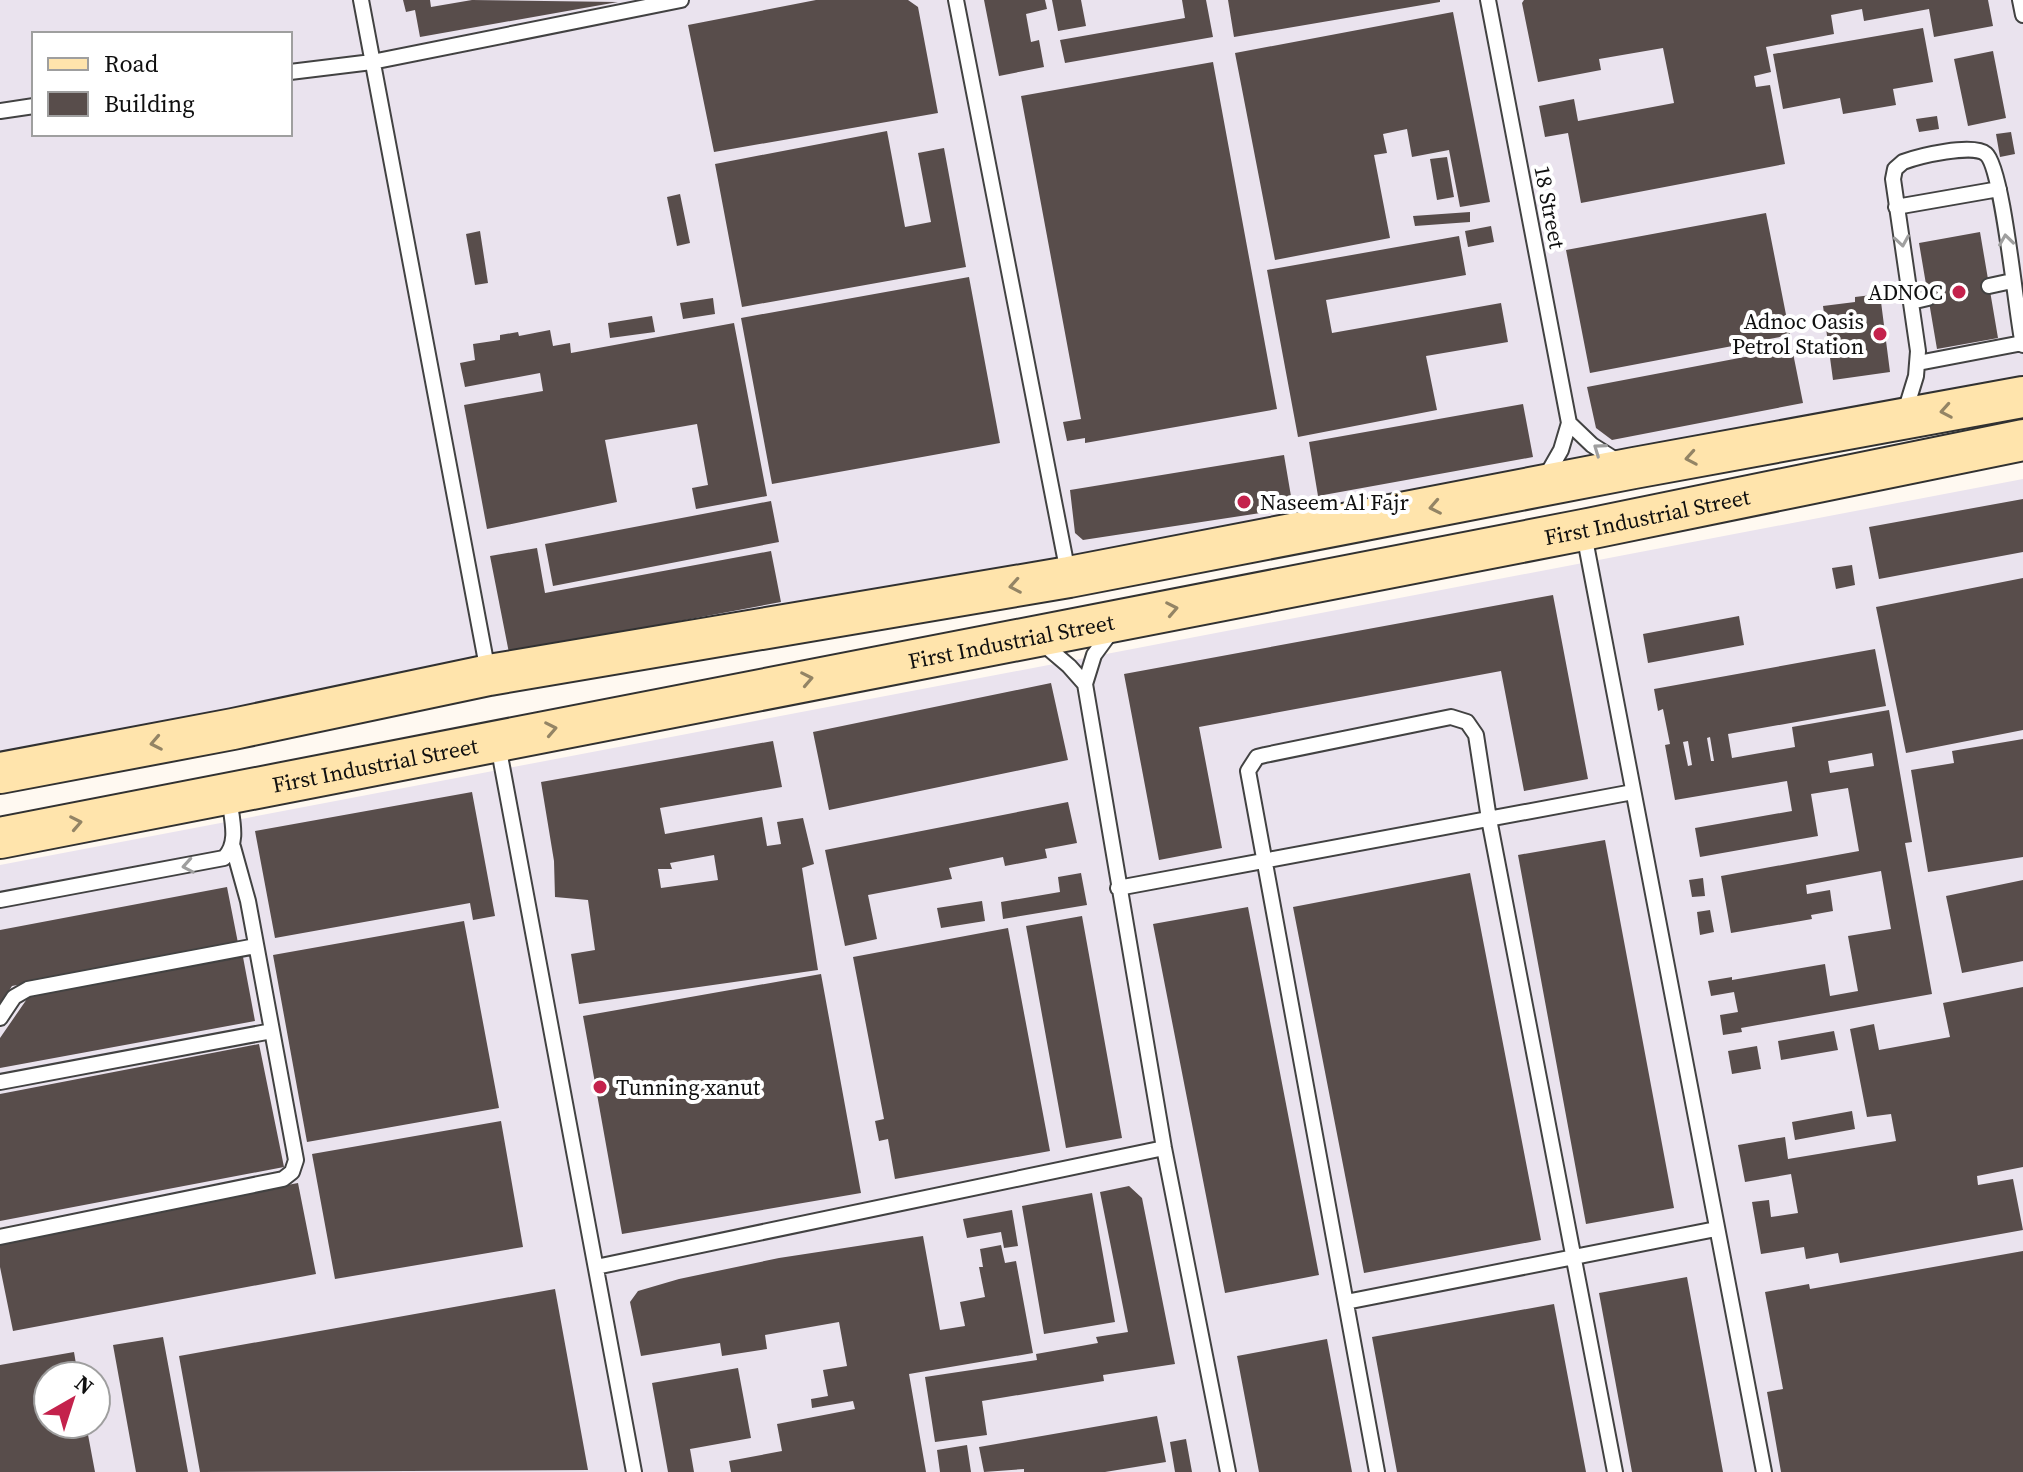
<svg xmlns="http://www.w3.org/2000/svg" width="2023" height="1472" viewBox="0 0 2023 1472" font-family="'Source Serif 4',serif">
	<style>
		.industrial { fill: #eae3ee; fill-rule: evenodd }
		.building { fill: #584d4b; fill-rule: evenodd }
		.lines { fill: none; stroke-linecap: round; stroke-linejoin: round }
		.lane-casing { stroke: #424242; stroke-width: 18 }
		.secondary-casing { stroke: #313131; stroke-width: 44 }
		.lane { stroke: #fff; stroke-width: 14 }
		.secondary { stroke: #ffe4ac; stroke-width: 40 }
		.oneway { stroke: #9f9f9f }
		.oneway2 { stroke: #938465 }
		.poi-dot { fill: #c4224c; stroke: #fff; stroke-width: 3 }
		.labels { text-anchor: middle; stroke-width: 8; stroke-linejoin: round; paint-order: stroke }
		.street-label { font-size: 22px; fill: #0f0f0f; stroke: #fff }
		.poi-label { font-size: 22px; fill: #0f0f0f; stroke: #fff; text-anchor: end }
	</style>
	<rect width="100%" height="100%" fill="#fff9f1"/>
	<path class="industrial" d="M0 0H2023V376L0 775ZM34 34H290V134H34Z
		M2023 479V1472H0V865ZM48 1376H96V1424H48Z"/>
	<path class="building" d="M403 0H430L431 7 472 0 618 2 420 37 415 10 406 12Z
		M816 0H908L918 7 938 113 714 152 688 25Z
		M984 0H1045L1047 9 1026 14 1031 42 1039 40 1044 67 999 76Z
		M1052 0H1081L1086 26 1058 31Z
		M1182 0H1206L1213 37 1065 63 1060 40 1185 18Z
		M1228 0H1440V2L1234 37Z
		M1524 0H1988L1993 26 1934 37 1929 9 1864 21 1862 9 1831 15 1834 34 1766 47 1771 72 1754 76 1756 87 1770 85 1785 164 1581 203 1568 133 1545 137 1539 106 1574 99 1578 121 1674 103 1663 48 1599 59 1601 70 1538 82 1522 3Z
		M1453 12 1490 202 1460 207 1449 150 1412 157 1407 129 1383 134 1387 153 1374 155 1390 238 1275 260 1235 53Z
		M1923 28 1933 82 1893 89 1896 105 1843 114 1840 98 1783 109 1773 54Z
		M1993 51 2006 118 1968 126 1954 59Z
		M1213 62 1277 409 1085 443V438L1067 441 1063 422 1081 419 1021 96Z
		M1937 116 1939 129 1919 132 1916 119Z
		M887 131 905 227 931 222 918 153 944 148 966 267 742 307 715 164Z
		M2011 132 2015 154 2000 157 1996 134Z
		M1447 157 1454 197 1437 200 1430 159Z
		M680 194 690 243 677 246 667 197Z
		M1470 212V222L1415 226 1413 216Z
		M1766 213 1790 335 1590 373 1566 250Z
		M1491 226 1494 242 1468 247 1465 231Z
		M480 231 488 283 475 285 466 234Z
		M1980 232 1998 338 1937 349 1919 243Z
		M1459 236 1466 275 1326 300 1332 333 1501 303 1508 342 1426 356 1437 410 1298 437 1267 270Z
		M969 277 1000 443 772 484 741 318Z
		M1880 294 1890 372 1833 380 1823 306 1855 302V297Z
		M713 298 715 314 683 319 680 303Z
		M652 316 655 332 610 338 608 323Z
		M734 323 767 496 696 509 692 488 708 485 697 424 605 440 617 502 487 529 464 405 543 391 540 373 465 387 460 363 475 360 473 344 500 340V335L518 332 519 336 550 330 553 346 570 343 571 353Z
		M1792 348 1803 403 1612 440 1596 428 1587 387Z
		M1523 404 1533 457 1318 496 1309 442Z
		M1284 455 1293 508 1083 540 1075 533 1070 490Z
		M2023 499V552L1879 579 1869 527Z
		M771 501 779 542 553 586 545 544Z
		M537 548 545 593 771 551 781 602 509 653 490 556Z
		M1852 565 1855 585 1836 589 1832 568Z
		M2023 578V730L1906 753 1876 607Z
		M1553 595 1588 779 1524 791 1501 671 1199 727 1222 848 1159 860 1124 674Z
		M1739 616 1744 645 1648 663 1643 634Z
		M1875 649 1886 706 1728 734 1732 758 1795 747 1792 727 1889 710 1912 842 1905 843 1932 994 1741 1028 1742 1032 1723 1035 1720 1015 1738 1012 1734 992 1711 996 1708 981 1732 977V980L1825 964 1830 996 1858 991 1848 936 1891 929 1881 871 1806 885 1807 894 1830 890 1833 911 1811 915 1812 919 1731 933 1721 876 1859 851 1848 788 1811 794 1818 836 1700 857 1695 828 1792 811 1787 781 1675 800 1665 745 1670 744 1663 709 1658 711 1654 689ZM1710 737 1714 761H1711L1707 738ZM1688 741 1692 765 1688 766 1683 742ZM1872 753 1874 766 1830 773 1828 761Z
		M1051 683 1068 760 829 810 813 732Z
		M2023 739V857L1928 872 1911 770 1954 763 1952 751Z
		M773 741 782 787 660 808 665 834 762 817 767 846 781 844 777 822 803 818 814 864 802 868 818 970 579 1004 571 954 595 950 588 900 555 897 554 861 541 782ZM714 855 718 880 661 888 658 869H672L670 863Z
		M472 792 495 916 473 920 470 903 275 938 255 831Z
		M1068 802 1077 843 1045 849 1047 858 1005 866 1003 857 949 868 952 879 868 895 877 939 845 946 825 850Z
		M1605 840 1674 1208 1586 1224 1518 855Z
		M1081 873 1087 905 1003 919 1001 902 1060 892 1058 877Z
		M1470 873 1541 1240 1364 1273 1293 907Z
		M1703 878 1705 896 1692 897 1689 880Z
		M2023 880V961L1962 973 1946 896Z
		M227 887 238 943 12 986 0 1004V930Z
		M982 901 985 921 941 928 937 908Z
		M1248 907 1319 1275 1225 1293 1153 924Z
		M1710 910 1714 932 1700 935 1697 912Z
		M1082 916 1122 1138 1066 1148 1026 926Z
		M464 921 499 1108 307 1142 273 955Z
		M1008 928 1050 1151 895 1179 888 1139 879 1141 875 1121 884 1119 853 957Z
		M243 957 255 1021 0 1068V1038L29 996Z
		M821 974 861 1193 622 1234 583 1016Z
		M2023 987V1167L1977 1176 1978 1185 2013 1179 2023 1230 1840 1263 1838 1253 1806 1259 1804 1247 1761 1254 1752 1202 1769 1200 1771 1217 1798 1213 1791 1174 1745 1182 1738 1145 1785 1137 1788 1159 1896 1141 1891 1114 1867 1117 1850 1029 1874 1024 1879 1050 1950 1037 1943 1003Z
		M1834 1031 1838 1050 1781 1060 1778 1041Z
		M259 1044 284 1167 0 1221V1094Z
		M1757 1046 1761 1069 1732 1074 1728 1051Z
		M1852 1111 1855 1129 1795 1140 1792 1122Z
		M501 1121 523 1247 335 1279 312 1154Z
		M298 1183 316 1274 13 1331 0 1267V1239Z
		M1129 1186 1142 1198 1175 1364 1103 1375 1104 1381 982 1401 987 1435 935 1442 925 1377 1037 1360 1036 1354 1098 1343 1096 1337 1128 1332 1100 1192Z
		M1092 1193 1115 1322 1044 1334 1022 1206Z
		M1012 1210 1018 1246 1004 1248 1001 1232 967 1238 963 1219Z
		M923 1236 940 1330 965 1326 960 1302 985 1297 979 1267H983L980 1249 1001 1245 1005 1263 1016 1261 1033 1353 909 1374 926 1472H731L729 1461 782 1451 777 1424 855 1409 853 1401 812 1408 811 1399 828 1396 823 1370 847 1366 839 1322 765 1335 767 1349 722 1356 720 1343 641 1356 630 1302 638 1291 679 1279 779 1258Z
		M2023 1251V1472H1781L1767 1392 1783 1389 1765 1292 1809 1284 1810 1289Z
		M1687 1277 1723 1472H1632L1599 1293Z
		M555 1289 588 1470 200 1472 179 1356Z
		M1554 1304 1586 1472H1397L1372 1337Z
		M163 1337 188 1472H136L113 1345Z
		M1327 1339 1352 1472H1259L1237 1356Z
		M74 1352 78 1376H48V1424H86L95 1472H0V1365Z
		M738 1368 751 1438 690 1449 694 1472H668L652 1383Z
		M1157 1416 1166 1462 1105 1472H1024V1469L984 1472 979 1447Z
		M1186 1439 1192 1472H1175L1170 1442Z
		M967 1445 971 1472H940L937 1450Z"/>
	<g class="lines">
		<g class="lane-casing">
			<path id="lane" d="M361 0 488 672
				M956 0 1068 573
				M1488 0 1569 423 1561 450 1545 478
				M2020 0 2023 15
				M290 72 372 62 681 0
				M0 111 34 106
				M1896 207 1999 189
				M1989 286 2012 281
				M1911 302 1928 298
				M1918 363 2022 343
				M1904 415 1916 376 1918 351 1893 179 1895 169 1903 162C1919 156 1973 143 1986 154 2003 168 2016 313 2023 345
				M1569 423 1592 445 1619 462
				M1584 534 1764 1472
				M1113 629 1094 655 1085 684 1164 1148 1228 1472
				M1042 643 1069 666 1085 684
				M498 745 634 1472
				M1118 888 1633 792
				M0 900 224 858C240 843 231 817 229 797
				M0 1018 14 997 28 989 256 946
				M0 1082 272 1031
				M0 1237 283 1179 292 1172 296 1160 248 901 233 847
				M596 1267 1164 1148
				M1346 1302 1716 1229
				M1377 1472 1248 771 1257 757 1265 755 1451 717 1467 722 1476 735 1489 819 1615 1472"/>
		</g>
		<g class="secondary-casing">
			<g id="secondary">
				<path d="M0 773 233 729 489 675 1069 577 1634 468 2023 397"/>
				<path id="s1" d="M0 838 1583 530 2023 440"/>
			</g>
		</g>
		<use href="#lane" class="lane"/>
		<use href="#secondary" class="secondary"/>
	</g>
	<defs><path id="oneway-chevron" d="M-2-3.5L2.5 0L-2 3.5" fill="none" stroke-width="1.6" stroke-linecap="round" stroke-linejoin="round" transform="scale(2)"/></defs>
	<g class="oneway">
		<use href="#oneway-chevron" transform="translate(2006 240) rotate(-98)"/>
		<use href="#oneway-chevron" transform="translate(1902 241) rotate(81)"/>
		<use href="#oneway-chevron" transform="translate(1599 449) rotate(-145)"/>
		<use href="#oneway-chevron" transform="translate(188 866) rotate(170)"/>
	</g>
	<g class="oneway2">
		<use href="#oneway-chevron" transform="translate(1946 411) rotate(170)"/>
		<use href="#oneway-chevron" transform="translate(1691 458) rotate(170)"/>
		<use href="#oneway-chevron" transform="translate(1435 507) rotate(169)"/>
		<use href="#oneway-chevron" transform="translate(1015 586) rotate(170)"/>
		<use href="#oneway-chevron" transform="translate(1172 609) rotate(-11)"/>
		<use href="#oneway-chevron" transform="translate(807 679) rotate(-11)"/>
		<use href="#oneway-chevron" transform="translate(551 729) rotate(-11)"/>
		<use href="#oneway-chevron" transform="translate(156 743) rotate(169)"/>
		<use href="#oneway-chevron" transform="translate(76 823) rotate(-11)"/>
	</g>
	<g class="poi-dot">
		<circle cx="1959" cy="292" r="8"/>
		<circle cx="1880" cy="334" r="8"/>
		<circle cx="1244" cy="502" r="8"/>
		<circle cx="600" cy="1087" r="8"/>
	</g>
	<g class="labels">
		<g class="street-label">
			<text transform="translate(1550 207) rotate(79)" y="8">18 Street</text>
			<text dy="8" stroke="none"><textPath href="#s1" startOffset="1678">First Industrial Street</textPath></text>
			<text dy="8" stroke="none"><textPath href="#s1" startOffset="1030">First Industrial Street</textPath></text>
			<text dy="8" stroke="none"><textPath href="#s1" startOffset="382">First Industrial Street</textPath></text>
		</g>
		<g class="poi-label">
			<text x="1943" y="300">ADNOC</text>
			<text x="1864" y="329">Adnoc Oasis<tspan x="1864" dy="25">Petrol Station</tspan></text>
			<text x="1260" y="510" text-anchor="start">Naseem Al Fajr</text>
			<text x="616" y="1095" text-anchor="start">Tunning xanut</text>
		</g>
	</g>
	<rect x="32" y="32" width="260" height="104" fill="#ffffff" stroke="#9f9f9f" stroke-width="2"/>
	<rect x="48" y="58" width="40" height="12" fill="#ffe4ac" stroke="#9f9f9f" stroke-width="2"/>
	<text x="104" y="72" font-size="24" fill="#0f0f0f">Road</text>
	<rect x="48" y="92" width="40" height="24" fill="#584d4b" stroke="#9f9f9f" stroke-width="2"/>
	<text x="104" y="112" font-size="24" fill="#0f0f0f">Building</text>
	<g transform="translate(72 1400) rotate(39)"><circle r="38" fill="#ffffff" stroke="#9f9f9f" stroke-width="2"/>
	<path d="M0-6L14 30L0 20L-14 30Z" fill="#c4224c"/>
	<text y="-12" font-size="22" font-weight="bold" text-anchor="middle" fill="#0f0f0f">N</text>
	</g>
</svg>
